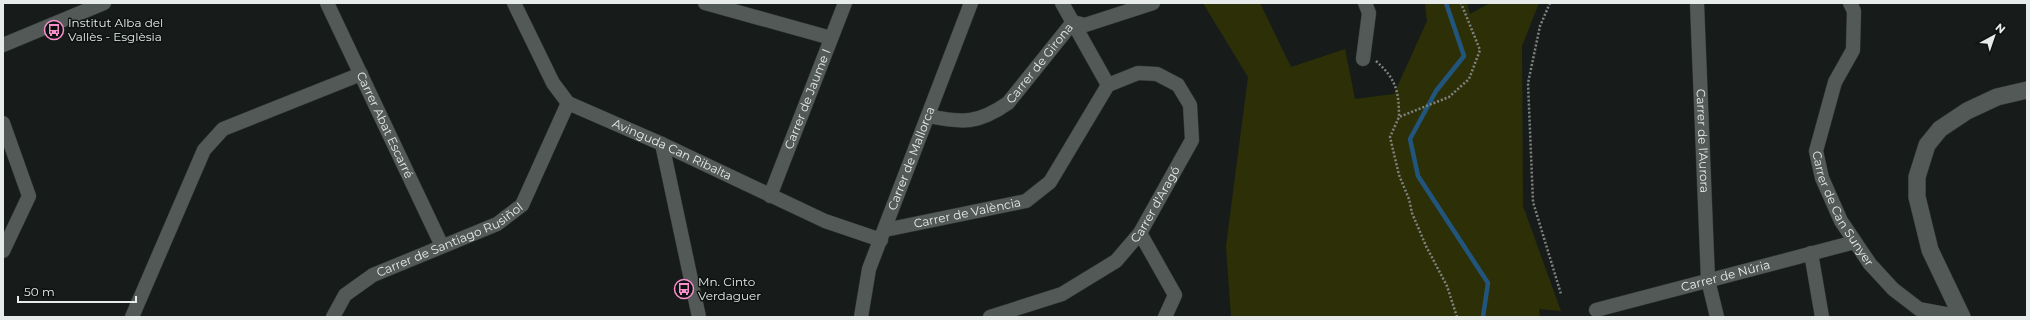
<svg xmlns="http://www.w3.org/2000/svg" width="2030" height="320" viewBox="0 0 2030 320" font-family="Montserrat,sans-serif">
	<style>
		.green { fill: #2d3007 }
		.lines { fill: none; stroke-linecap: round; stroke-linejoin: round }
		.stream { stroke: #22557e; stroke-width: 4.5 }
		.minor-casing { stroke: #313534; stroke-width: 15 }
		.tertiary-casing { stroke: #313534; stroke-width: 18 }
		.path { stroke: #7e8382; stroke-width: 2.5; stroke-dasharray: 2 2; stroke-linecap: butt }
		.minor { stroke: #525957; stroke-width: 14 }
		.tertiary { stroke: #525957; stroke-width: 17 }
		.labels { text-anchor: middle; stroke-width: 3; stroke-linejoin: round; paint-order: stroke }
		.poi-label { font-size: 12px; fill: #e7ebea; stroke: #0e1312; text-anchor: start }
		.street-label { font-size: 12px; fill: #e7ebea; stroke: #0e1312 }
	</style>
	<rect width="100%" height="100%" fill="#171c1b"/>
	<path class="green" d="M1203 3H1260L1291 67 1345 49 1355 99 1394 94 1427 21 1425 3H1467L1470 14 1490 3H1539L1522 46 1523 206 1561 311 1539 309 1540 317H1231L1226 246 1248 77Z"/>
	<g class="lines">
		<path class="stream" d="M1446 3 1464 56 1436 91 1410 139 1418 176 1488 283 1483 317"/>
		<g class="minor-casing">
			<g id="minor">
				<path id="s1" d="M327 3 442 246"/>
				<path id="s2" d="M514 3 553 83 568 103 662 144 825 221 881 240"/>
				<path d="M705 3 831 38"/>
				<path d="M1062 3 1108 85"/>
				<path id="s3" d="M1697 3 1708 280 1717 317"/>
				<path id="s4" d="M1850 3 1854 11 1853 50 1835 82 1816 151 1822 178 1841 221 1870 264 1893 289 1919 309 1962 317"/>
				<path d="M1073 22 1085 25 1153 3"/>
				<path d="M3 45 104 3"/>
				<path d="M1363 59 1369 13 1365 3"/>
				<path id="s5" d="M928 116C963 123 978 124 1008 103L1073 22"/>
				<path d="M3 123 29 196 3 251"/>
				<path d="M662 144 699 317"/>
				<path id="s6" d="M770 196 845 3"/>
				<path id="s7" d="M885 230 1026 201 1050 182 1108 85"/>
				<path d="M1140 233 1175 295 1165 317"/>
				<path d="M1811 253 1822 317"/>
				<path id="s8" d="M1596 310 1855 242"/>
				<path d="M132 317 204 150 223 129 361 74"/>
				<path id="s9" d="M333 317 345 295 373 275 497 224 522 205 568 103"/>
				<path id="s10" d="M861 317 869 269 971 3"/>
				<path id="s11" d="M990 317 1062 294 1116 261 1140 233 1192 140 1190 105 1178 85 1157 74 1138 73 1108 85"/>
			</g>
		</g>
		<g class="tertiary-casing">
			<path id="tertiary" d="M1962 317 1930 250 1917 197V177L1927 145 1940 129 1967 111 1997 97 2027 90"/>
		</g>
		<path class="path" d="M1550 3 1540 26 1528 83 1533 202 1561 294
			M1376 61C1396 79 1399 91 1399 117
			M1457 317 1447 286 1426 246 1412 213 1409 199 1399 175 1390 137 1399 117 1449 97 1469 79 1480 50 1461 3"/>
		<use href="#minor" class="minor"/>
		<use href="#tertiary" class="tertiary"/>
	</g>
	<defs>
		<g id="bus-ring" transform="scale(1)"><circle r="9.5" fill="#0e1312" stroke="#f98fca" stroke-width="1.5"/><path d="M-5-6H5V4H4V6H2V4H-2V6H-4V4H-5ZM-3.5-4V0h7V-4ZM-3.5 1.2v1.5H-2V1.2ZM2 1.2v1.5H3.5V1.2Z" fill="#f98fca"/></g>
	</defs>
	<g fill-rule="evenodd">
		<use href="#bus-ring" x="54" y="30"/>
		<use href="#bus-ring" x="684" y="289"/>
	</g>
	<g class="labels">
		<g class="poi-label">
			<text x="68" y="27">Institut Alba del<tspan x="68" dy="14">Vallès - Esglèsia</tspan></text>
			<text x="698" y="286">Mn. Cinto<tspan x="698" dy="14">Verdaguer</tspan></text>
		</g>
		<g class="street-label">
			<text dy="4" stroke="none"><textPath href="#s5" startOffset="135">Carrer de Girona</textPath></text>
			<text dy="4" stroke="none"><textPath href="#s6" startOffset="104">Carrer de Jaume I</textPath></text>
			<text dy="4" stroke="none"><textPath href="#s1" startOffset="135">Carrer Abat Escarré</textPath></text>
			<text dy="4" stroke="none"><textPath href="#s3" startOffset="138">Carrer de l'Aurora</textPath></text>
			<text dy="4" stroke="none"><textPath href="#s2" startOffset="228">Avinguda Can Ribalta</textPath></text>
			<text dy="4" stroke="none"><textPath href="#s10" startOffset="167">Carrer de Mallorca</textPath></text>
			<text dy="4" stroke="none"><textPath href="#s11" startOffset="208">Carrer d'Aragó</textPath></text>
			<text dy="4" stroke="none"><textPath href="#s4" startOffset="220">Carrer de Can Sunyer</textPath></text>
			<text dy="4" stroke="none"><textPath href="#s7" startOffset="84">Carrer de València</textPath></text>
			<text dy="4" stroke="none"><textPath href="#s9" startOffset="144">Carrer de Santiago Rusiñol</textPath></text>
			<text dy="4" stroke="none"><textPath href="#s8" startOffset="134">Carrer de Núria</textPath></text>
		</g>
	</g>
	<rect width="2030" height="320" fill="none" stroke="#e7ebea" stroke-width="8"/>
	<g transform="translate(1994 36) rotate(40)" stroke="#0e1312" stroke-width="3" paint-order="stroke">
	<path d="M0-3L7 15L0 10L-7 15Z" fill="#e7ebea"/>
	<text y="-6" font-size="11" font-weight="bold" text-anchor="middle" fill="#e7ebea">N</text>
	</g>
	<path d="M18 296v6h118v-6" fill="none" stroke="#e7ebea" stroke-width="2"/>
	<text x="24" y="296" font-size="12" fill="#e7ebea" stroke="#0e1312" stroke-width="3" paint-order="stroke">50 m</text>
</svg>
